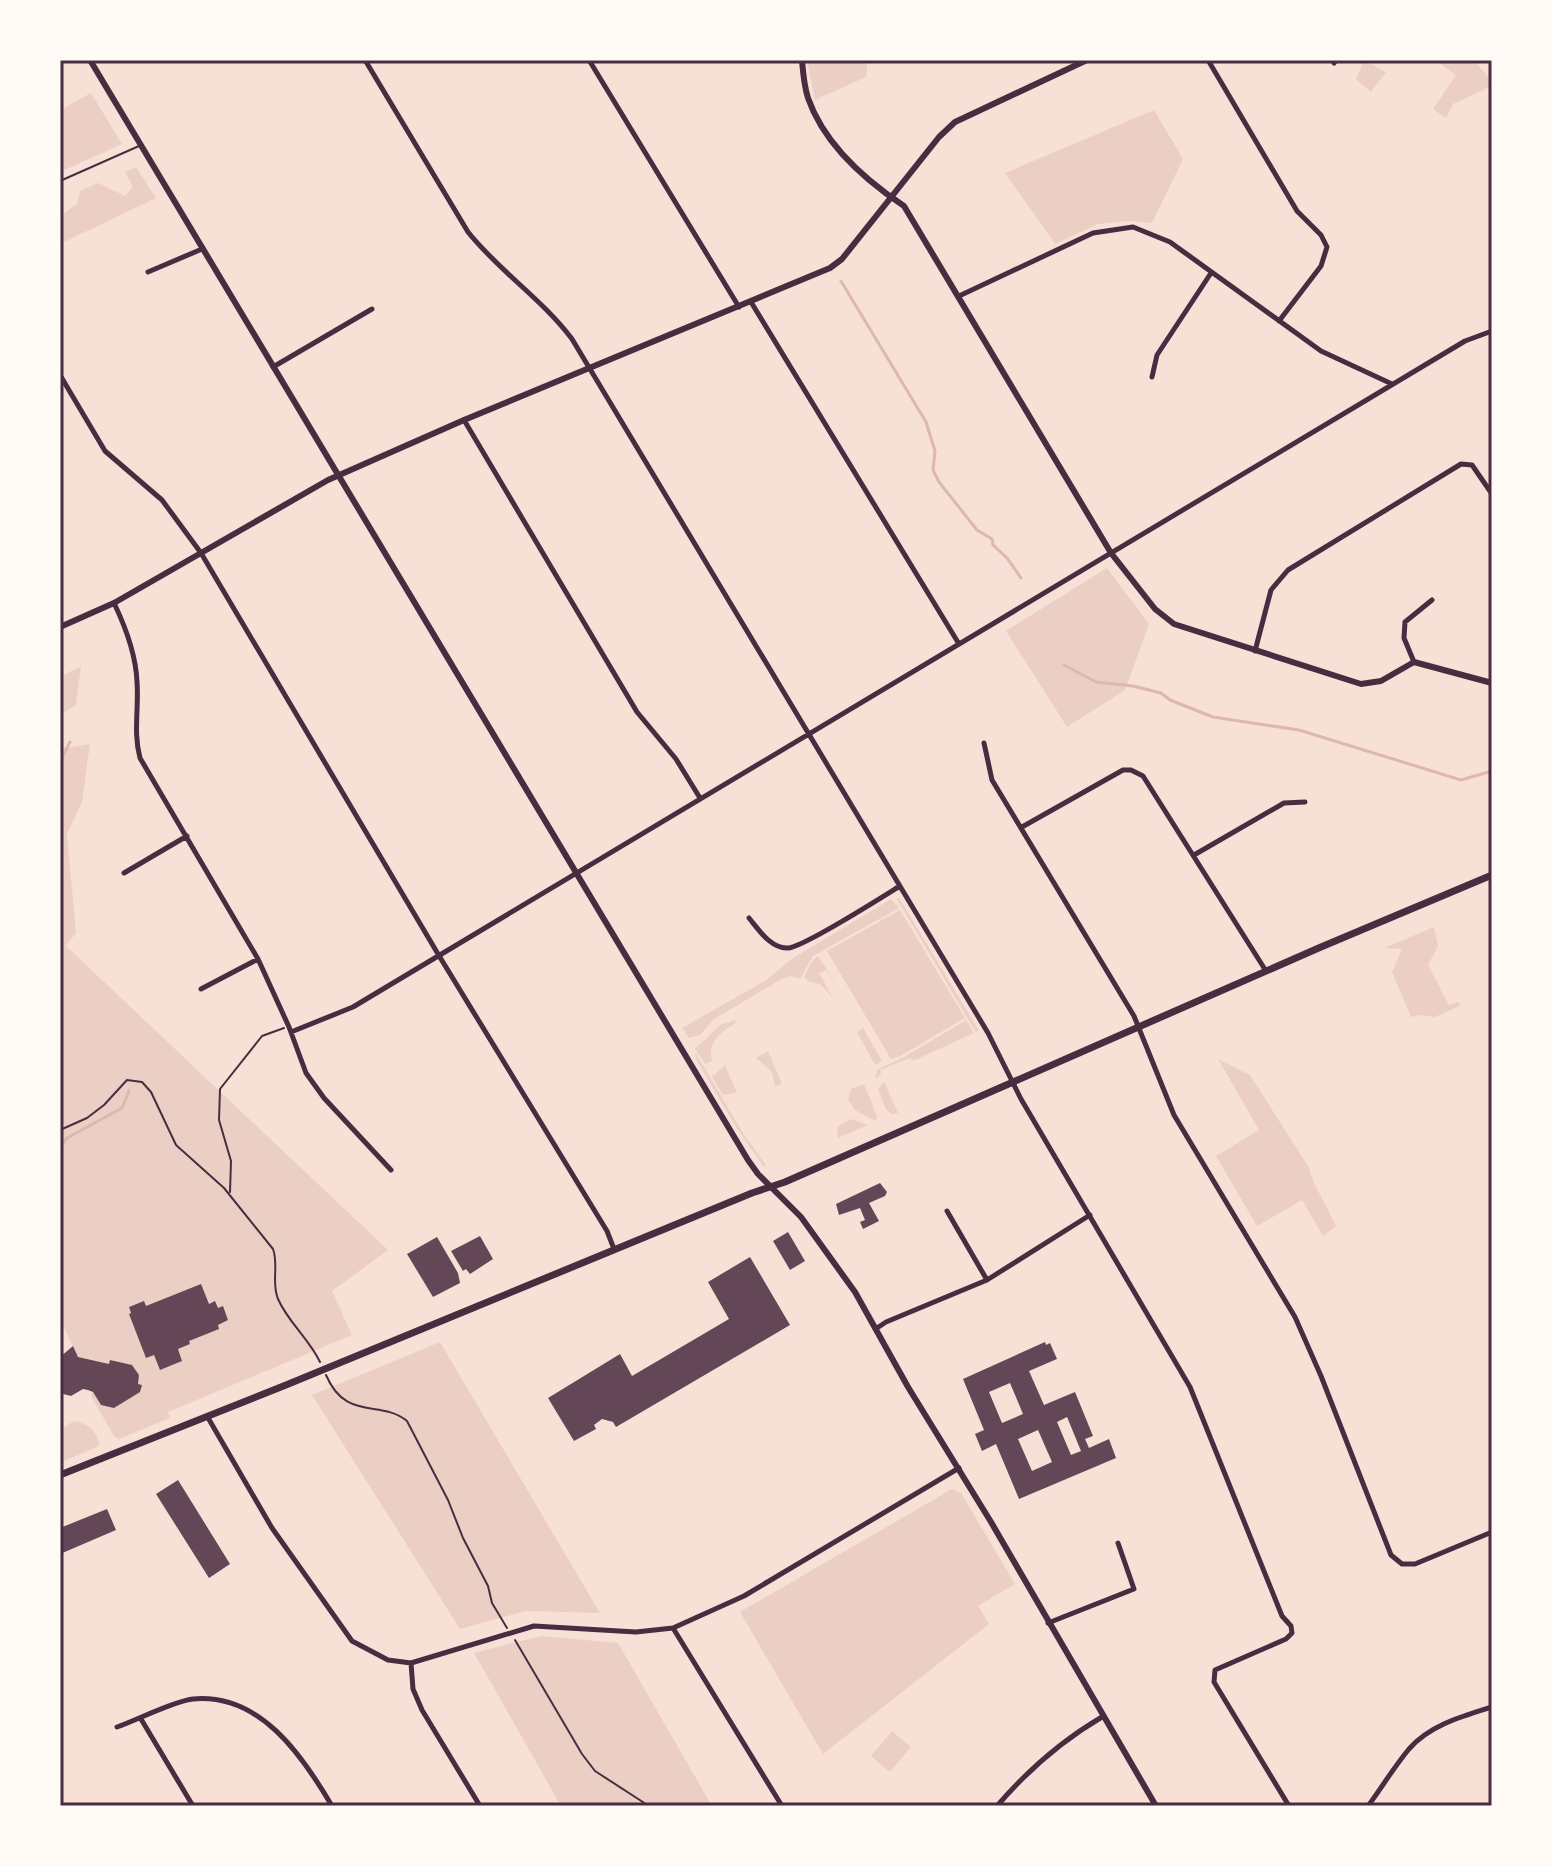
<svg xmlns="http://www.w3.org/2000/svg" width="1552" height="1866" viewBox="0 0 1552 1866" font-family="Jost,sans-serif">
	<style>
		.green { fill: #ebcfc5 }
		.lines { fill: none; stroke-linecap: round; stroke-linejoin: round }
		.stream { stroke: #dcb8b0; stroke-width: 3 }
		.building { fill: #644757; fill-rule: evenodd }
		.path { stroke: #4a2c40; stroke-width: 2 }
		.service { stroke: #4a2c40; stroke-width: 2 }
		.minor { stroke: #4a2c40; stroke-width: 5 }
		.tertiary { stroke: #4a2c40; stroke-width: 6 }
		.secondary { stroke: #4a2c40; stroke-width: 7 }
		.neatline { fill: none; stroke: #4a2c40; stroke-width: 3 }
	</style>
	<rect width="100%" height="100%" fill="#f7e1d7"/>
	<path class="green" d="M807 60H868L866 77 815 100Z
		M1364 60 1386 72 1371 92 1356 79Z
		M1435 60H1474L1492 82V86L1453 104 1446 118 1433 109 1456 75Z
		M91 93 122 144 60 172V110Z
		M1154 110 1183 159 1152 223 1129 221 1098 224 1055 244 1005 173Z
		M136 167 156 198 60 244V213L63 214 77 204 80 191 98 183 125 196 133 187 125 172Z
		M1107 568 1149 624 1125 690 1067 727 1006 631Z
		M81 666 76 705 61 714 60 742V677Z
		M90 744 82 802 67 834 76 933 66 946 388 1250 332 1291 352 1335 168 1412 170 1418 119 1439 114 1436 91 1396 93 1391 101 1405 138 1384 139 1375 131 1365 110 1360 109 1364 78 1357 60 1319V749Z
		M899 898 978 1029 977 1034 897 899Z
		M891 899 899 908 813 956 800 979 791 976 782 979 714 1019 700 1035 689 1038 682 1028 765 981 790 960Z
		M900 910 965 1018 900 1056 891 1059 827 951Z
		M1434 927 1438 946 1428 965 1449 1005 1459 1002 1460 1006 1435 1017 1421 1015 1411 1017 1392 972 1402 949 1384 948Z
		M818 956 838 986 826 970 819 973 833 998 820 984 810 982 804 977 812 961Z
		M735 1020 736 1023C719 1033 707 1043 712 1061L705 1064 695 1049 720 1025Z
		M966 1020 974 1033 913 1061 910 1058 880 1070 881 1074 875 1079 877 1070 906 1056Z
		M863 1028 882 1061 875 1065 857 1032Z
		M768 1051 782 1084 775 1087 772 1072 756 1058Z
		M695 1052 743 1133 766 1165 764 1167 736 1127 696 1059Z
		M1218 1059 1250 1075 1308 1166 1314 1183 1336 1226 1323 1236 1302 1200 1257 1226 1216 1156 1259 1130Z
		M725 1065 737 1093 723 1095 712 1077Z
		M884 1082 898 1113 891 1114 886 1109 878 1089Z
		M864 1084 877 1116 876 1121 855 1110 848 1099 851 1089Z
		M851 1119 868 1125 838 1138 837 1127Z
		M440 1342 600 1613 526 1611 460 1629 312 1395Z
		M74 1421C87 1423 99 1432 99 1446L60 1463V1430Z
		M952 1489 961 1493 1015 1584 978 1606 989 1624 823 1754 740 1612Z
		M541 1636 618 1643 712 1806H561L474 1653Z
		M892 1731 911 1747 890 1772 871 1756Z"/>
	<g class="lines">
		<path class="stream" d="M841 281 926 422 935 451 933 470 939 482 977 530 992 539 993 545 1007 558 1021 578
			M1064 665 1096 682 1133 686 1161 693 1170 700 1213 717 1299 730 1461 780 1492 771
			M60 761 70 742
			M60 1147 67 1138 122 1108 129 1091"/>
	</g>
	<path class="building" d="M880 1183 887 1192 885 1196 869 1203 879 1221 863 1229 860 1222 865 1220 860 1208 839 1215 836 1204Z
		M788 1232 805 1261 790 1270 773 1241Z
		M480 1236 493 1259 470 1274 466 1269 463 1271 451 1251Z
		M437 1237 458 1273 460 1283 433 1297 407 1254Z
		M750 1257 790 1325 616 1427 613 1422 602 1419 594 1425 596 1429 574 1441 548 1398 620 1354 632 1376 729 1319 708 1282Z
		M201 1284 209 1304 215 1301 218 1308 223 1306 228 1320 218 1325 219 1329 189 1341 190 1344 178 1349 182 1361 160 1370 154 1355 146 1358 129 1314 131 1313 129 1307 144 1301 146 1306Z
		M1045 1342 1046 1345 1050 1343 1057 1359 1029 1371 1044 1405 1075 1392 1093 1436 1085 1439 1089 1448 1109 1439 1116 1458 1019 1499 996 1444 982 1451 975 1434 984 1430 963 1379ZM1010 1383 1023 1414 1002 1423 989 1392ZM1067 1417 1081 1451 1071 1455 1057 1422ZM1038 1430 1052 1462 1032 1471 1018 1439Z
		M73 1346 78 1357 109 1364 110 1360 132 1365 139 1375 138 1384 142 1385 140 1392 114 1408 101 1405 93 1392 88 1390 83 1389 71 1396 63 1394 60 1391V1357Z
		M178 1480 230 1564 209 1578 156 1494Z
		M107 1509 116 1530 60 1554V1528Z"/>
	<g class="lines">
		<path class="path" d="M60 1130 87 1118 104 1105 127 1080 142 1082 151 1092 176 1145 224 1188 273 1249C279 1265 271 1283 278 1299 288 1322 309 1339 320 1362
			M230 1192 231 1161 219 1120 220 1089 262 1036 284 1028
			M326 1375C346 1422 380 1399 407 1421L448 1500 463 1538 488 1586 492 1603 507 1628
			M515 1640 582 1754 595 1771 649 1806"/>
		<path class="service" d="M60 181 139 146"/>
		<path class="minor" d="M365 60 468 232C499 271 542 299 572 339L988 1033 1021 1099 1190 1387 1282 1616 1291 1626 1292 1633 1286 1639 1215 1670 1214 1682 1289 1806
			M589 60 739 307
			M1208 60 1297 211 1321 235 1327 247 1321 266 1279 321
			M1334 63 1336 60
			M148 272 202 249
			M959 296 1093 233 1133 227 1170 242 1321 351 1392 384
			M751 302 959 644
			M273 367 372 309
			M60 375 105 451 162 500 201 553 438 954 607 1231 614 1249
			M1152 377 1157 355 1211 273
			M464 420 637 712 676 759 700 798
			M114 603C126 628 136 655 137 682 139 709 133 732 140 758L258 959 289 1027 306 1073 324 1098 391 1170
			M1255 651 1271 590 1288 570 1461 464 1472 465 1492 494
			M1414 662 1404 638 1405 622 1432 600
			M984 743 992 780 1134 1016 1174 1115 1295 1317 1321 1376 1391 1555 1402 1564H1415L1492 1532
			M1022 827 1123 770H1131L1143 776 1266 971
			M1194 855 1284 803 1305 802
			M124 873 187 836
			M749 918C759 930 771 949 788 948 804 947 882 897 900 886
			M201 989 258 959
			M291 1032 353 1007 1465 341 1492 331
			M947 1211 987 1280
			M877 1328 886 1322 987 1280 1090 1215
			M207 1416 272 1528 352 1641 388 1660 411 1663 534 1626 636 1632 673 1628 744 1596 959 1468
			M1048 1623 1134 1589 1118 1543
			M673 1628 782 1806
			M411 1663 413 1689 422 1710 480 1806
			M141 1719 193 1806
			M117 1727C137 1720 174 1701 193 1699 260 1693 302 1755 332 1806
			M997 1806C1028 1770 1061 1741 1102 1717
			M1368 1806C1382 1787 1394 1767 1409 1749 1430 1725 1463 1716 1492 1707"/>
		<path class="tertiary" d="M90 60 748 1160 758 1174 801 1217 855 1292 908 1387 991 1522 1156 1806
			M802 60C803 73 804 86 808 98 824 144 865 180 904 206L1111 553 1155 609 1174 624 1361 684 1381 681 1414 662 1492 683
			M60 627 114 603 328 480 464 420 830 268 842 259 939 137 955 122 1087 60"/>
		<path class="secondary" d="M60 1475 286 1385 752 1193 785 1182 1321 947 1492 875"/>
	</g>
	<rect width="1552" height="1866" fill="none" stroke="#fffaf5" stroke-width="124"/>
	<rect x="62" y="62" width="1428" height="1742" class="neatline"/>
</svg>
